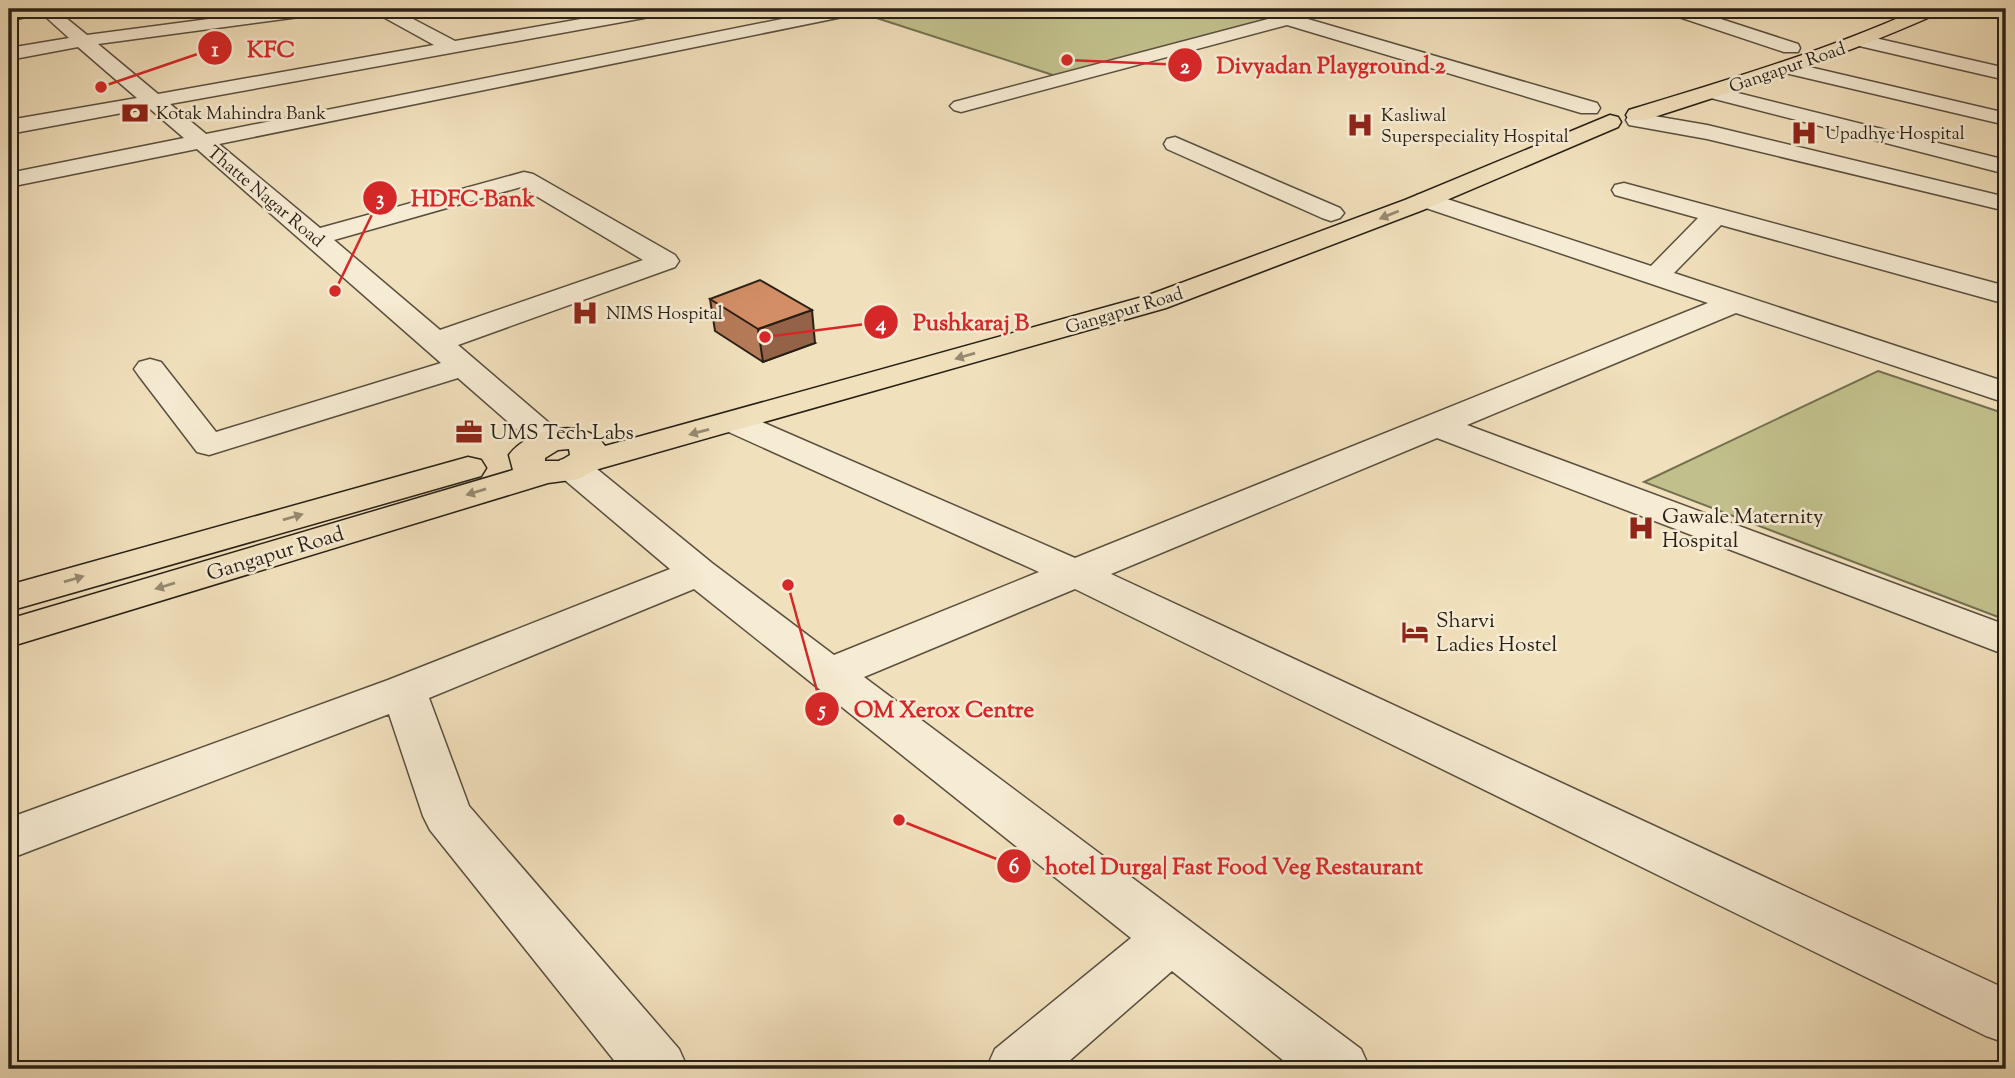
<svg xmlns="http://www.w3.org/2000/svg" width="2015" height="1078" viewBox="0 0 2015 1078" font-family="'Sorts Mill Goudy',serif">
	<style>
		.green { fill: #c1c08c; stroke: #747050; stroke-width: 2 }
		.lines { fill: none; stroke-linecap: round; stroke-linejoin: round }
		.minor-casing { stroke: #5a4f3f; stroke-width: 3 }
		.major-casing { stroke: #281f15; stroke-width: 3 }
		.minor { fill: #f6ebd3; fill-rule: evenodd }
		.major { fill: #f1e0bc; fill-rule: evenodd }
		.wall { fill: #b57a57; stroke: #281f15; stroke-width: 2 }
		.shaded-wall { fill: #946347; stroke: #281f15; stroke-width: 2 }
		.building { fill: #d38e65; stroke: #281f15; stroke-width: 2 }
		.oneway { fill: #978971 }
		.labels { text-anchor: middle; stroke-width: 5; stroke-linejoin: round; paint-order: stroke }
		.far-street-label { font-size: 18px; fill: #281f15; stroke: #f6ebd3 }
		.far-poi-label { font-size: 18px; fill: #281f15; stroke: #f6ebd3; text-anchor: start }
		.poi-label { font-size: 21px; fill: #281f15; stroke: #f6ebd3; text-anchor: start }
		.street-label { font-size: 21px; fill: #281f15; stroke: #f6ebd3 }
		.leader { fill: none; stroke: #d62828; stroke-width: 2.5 }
		.callout-dot { fill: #d62828; stroke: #f6ebd3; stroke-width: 2.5 }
		.mark-label { font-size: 21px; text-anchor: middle; font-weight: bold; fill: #fff }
		.callout-label { font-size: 23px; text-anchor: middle; font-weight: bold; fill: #d62828; stroke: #f6ebd3; stroke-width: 5; stroke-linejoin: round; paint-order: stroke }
	</style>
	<rect width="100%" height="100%" fill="#f1e0bc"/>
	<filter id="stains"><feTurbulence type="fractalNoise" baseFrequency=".00286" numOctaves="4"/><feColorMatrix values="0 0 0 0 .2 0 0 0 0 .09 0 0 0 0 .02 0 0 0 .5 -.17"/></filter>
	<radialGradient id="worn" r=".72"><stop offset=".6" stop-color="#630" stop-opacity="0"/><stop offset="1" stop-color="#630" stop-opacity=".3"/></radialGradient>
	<path class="green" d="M883 9H1227L1268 20 1062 78 861 13Z
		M1878 371 2006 414V620L1644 482Z"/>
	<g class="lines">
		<g class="minor-casing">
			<path id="minor" d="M37 9H55L87 35 284 9H331L322 14 98 44 158 94 434 45 376 13 374 9H394L455 41 638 9H662L664 11 655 16 170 104 206 134 832 9H866L857 14 219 144 320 228 524 172 533 174 675 255 679 261 675 267 458 345 562 434 567 441 562 448 550 451 538 448 458 378 209 455 197 452 139 376 134 369 139 362 150 359 161 362 216 432 441 363 197 149 9 187V173L184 138 149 108 9 134V120L137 98 78 47 9 60V48L69 38ZM521 187 643 260 440 330 334 240Z
				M1245 9H1271L1294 15 1597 103 1600 108 1597 113H1581L1287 25 961 112 954 110 950 106 954 102 1268 19 1247 13Z
				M1664 9H1690L1798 44 1800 48 1798 52H1784L1667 13Z
				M1976 9H2006V18L1979 13Z
				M1862 35 2006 68V80L1855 45 1853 41Z
				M1788 62 2006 113V125L1781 72 1778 68Z
				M1710 86 2006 160V174L1703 96 1700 92 1703 88Z
				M1637 113 1707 125 2006 197V211L1707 139 1629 125 1626 120 1629 115Z
				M1175 137 1340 208 1344 213 1340 218 1331 221 1322 218 1167 149 1164 144 1167 139Z
				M1624 183 2006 286V304L1721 225 1674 273 2006 382V403L1736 313 1467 425 2006 625V655L1437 438 1111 574 2006 989V1043L1986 1036 1075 589 864 677 1361 1049 1370 1069H1294L1172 971 1060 1069H986L995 1049 1131 938 694 589 429 698 469 806 679 1049 688 1069H621L430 830 423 816 389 714 9 859V818L388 680 670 569 560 476 555 468 560 460 573 457 586 460 712 563 834 655 1039 572 722 429 717 422 722 415 734 412 746 415 1075 558 1708 303 1417 205 1414 200 1417 195 1426 193 1435 195 1651 266 1698 218 1615 195 1612 190 1615 185Z"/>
		</g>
		<g class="major-casing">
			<path id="major" d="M53 9 50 13 9 20V10Z
				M1919 9H1942L1939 13C1843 56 1745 88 1645 120H1629L1626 115 1629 110C1728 80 1825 51 1919 9Z
				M1610 115 1618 117 1621 122 1618 127 1423 210 1166 308 595 470 578 479 548 483 9 647V619L513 470 509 455C528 429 584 415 605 446L1146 296 1405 200ZM569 449 570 455 560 461H545V458L558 450Z
				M468 457 481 460 486 468 481 476 9 611V585Z"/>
		</g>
		<use href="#minor" class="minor"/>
		<use href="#major" class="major"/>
	</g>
	<path class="wall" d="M710 299 815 343 763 362 715 331Z"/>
	<path class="shaded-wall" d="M812 310 815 343 763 362 758 329Z"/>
	<path class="building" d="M760 280 812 310 758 329 710 299Z"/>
	<defs><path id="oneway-solid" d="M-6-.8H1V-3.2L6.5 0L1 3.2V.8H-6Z" transform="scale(1.75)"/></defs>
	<g class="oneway">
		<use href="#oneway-solid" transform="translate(1389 215) rotate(158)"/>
		<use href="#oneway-solid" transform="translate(965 356) rotate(164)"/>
		<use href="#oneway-solid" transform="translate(699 432) rotate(165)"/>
		<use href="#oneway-solid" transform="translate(476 492) rotate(163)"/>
		<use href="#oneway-solid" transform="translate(293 517) rotate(-16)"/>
		<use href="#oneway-solid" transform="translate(74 579) rotate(-16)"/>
		<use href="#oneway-solid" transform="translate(165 586) rotate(163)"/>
	</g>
	<defs>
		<g id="bank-bare" transform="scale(2.1)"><path d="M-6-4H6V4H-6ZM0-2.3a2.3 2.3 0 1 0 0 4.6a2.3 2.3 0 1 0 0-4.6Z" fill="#8f2418" stroke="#f6ebd3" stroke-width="2.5" paint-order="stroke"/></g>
		<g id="hospital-bare" transform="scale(2.1)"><path d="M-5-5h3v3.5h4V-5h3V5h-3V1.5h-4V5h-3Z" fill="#8f2418" stroke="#f6ebd3" stroke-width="2.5" paint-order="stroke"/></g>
		<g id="office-bare" transform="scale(2.1)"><path d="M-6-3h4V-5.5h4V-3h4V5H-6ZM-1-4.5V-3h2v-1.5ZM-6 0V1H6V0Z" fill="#8f2418" stroke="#f6ebd3" stroke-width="2.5" paint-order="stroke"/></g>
		<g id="hotel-bare" transform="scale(2.1)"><path d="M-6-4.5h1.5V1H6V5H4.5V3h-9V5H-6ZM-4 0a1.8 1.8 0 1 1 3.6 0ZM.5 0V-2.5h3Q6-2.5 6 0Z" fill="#8f2418" stroke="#f6ebd3" stroke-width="2.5" paint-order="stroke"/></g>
	</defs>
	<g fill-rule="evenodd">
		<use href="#bank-bare" x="135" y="113"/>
		<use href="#hospital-bare" x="1360" y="125"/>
		<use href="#hospital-bare" x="1804" y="133"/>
		<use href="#hospital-bare" x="585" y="313"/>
		<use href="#office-bare" x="469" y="432"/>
		<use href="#hospital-bare" x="1641" y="528"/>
		<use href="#hotel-bare" x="1415" y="632"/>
	</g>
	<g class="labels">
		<g class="far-street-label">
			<text transform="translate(1787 67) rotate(-19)" y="6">Gangapur Road</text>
			<text transform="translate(266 196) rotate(40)" y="6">Thatte Nagar Road</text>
			<text transform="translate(1124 310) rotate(-17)" y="6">Gangapur Road</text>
		</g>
		<g class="far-poi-label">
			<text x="156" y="119">Kotak Mahindra Bank</text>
			<text x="1381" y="121">Kasliwal<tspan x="1381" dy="21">Superspeciality Hospital</tspan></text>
			<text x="1825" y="139">Upadhye Hospital</text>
			<text x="606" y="319">NIMS Hospital</text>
		</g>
		<g class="poi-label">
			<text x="490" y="439">UMS Tech Labs</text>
			<text x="1662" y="523">Gawale Maternity<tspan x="1662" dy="24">Hospital</tspan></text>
			<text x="1436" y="627">Sharvi<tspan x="1436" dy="24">Ladies Hostel</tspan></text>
		</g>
		<g class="street-label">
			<text transform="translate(275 553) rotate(-17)" y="7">Gangapur Road</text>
		</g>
	</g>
	<path class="leader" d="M101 87L215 48M1067 60L1185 65M335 291L380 198M765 337L881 322M788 585L822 709M899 820L1014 866"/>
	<g class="callout-dot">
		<circle cx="101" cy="87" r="7"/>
		<circle cx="1067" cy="60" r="7"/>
		<circle cx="335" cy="291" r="7"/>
		<circle cx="765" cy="337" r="7"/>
		<circle cx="788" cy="585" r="7"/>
		<circle cx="899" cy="820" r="7"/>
		<circle cx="215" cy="48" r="18"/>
		<circle cx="1185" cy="65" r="18"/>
		<circle cx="380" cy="198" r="18"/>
		<circle cx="881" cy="322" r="18"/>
		<circle cx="822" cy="709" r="18"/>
		<circle cx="1014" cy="866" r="18"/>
	</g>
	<g class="mark-label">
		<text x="215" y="56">1</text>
		<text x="1185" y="73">2</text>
		<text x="380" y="205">3</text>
		<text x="881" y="330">4</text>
		<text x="822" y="716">5</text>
		<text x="1014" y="873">6</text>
	</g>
	<g class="callout-label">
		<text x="271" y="57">KFC</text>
		<text x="1331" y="73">Divyadan Playground 2</text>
		<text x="473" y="206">HDFC Bank</text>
		<text x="971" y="330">Pushkaraj B</text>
		<text x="944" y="717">OM Xerox Centre</text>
		<text x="1234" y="874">hotel Durga| Fast Food Veg Restaurant</text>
	</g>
	<rect width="2015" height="1078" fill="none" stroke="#f1e0bc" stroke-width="35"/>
	<rect x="10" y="10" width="1994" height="1057" fill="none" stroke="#281f15" stroke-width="3.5"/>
	<rect x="18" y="18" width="1980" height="1043" fill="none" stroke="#281f15" stroke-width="2"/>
	<rect width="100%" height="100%" filter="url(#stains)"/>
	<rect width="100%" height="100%" fill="url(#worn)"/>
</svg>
